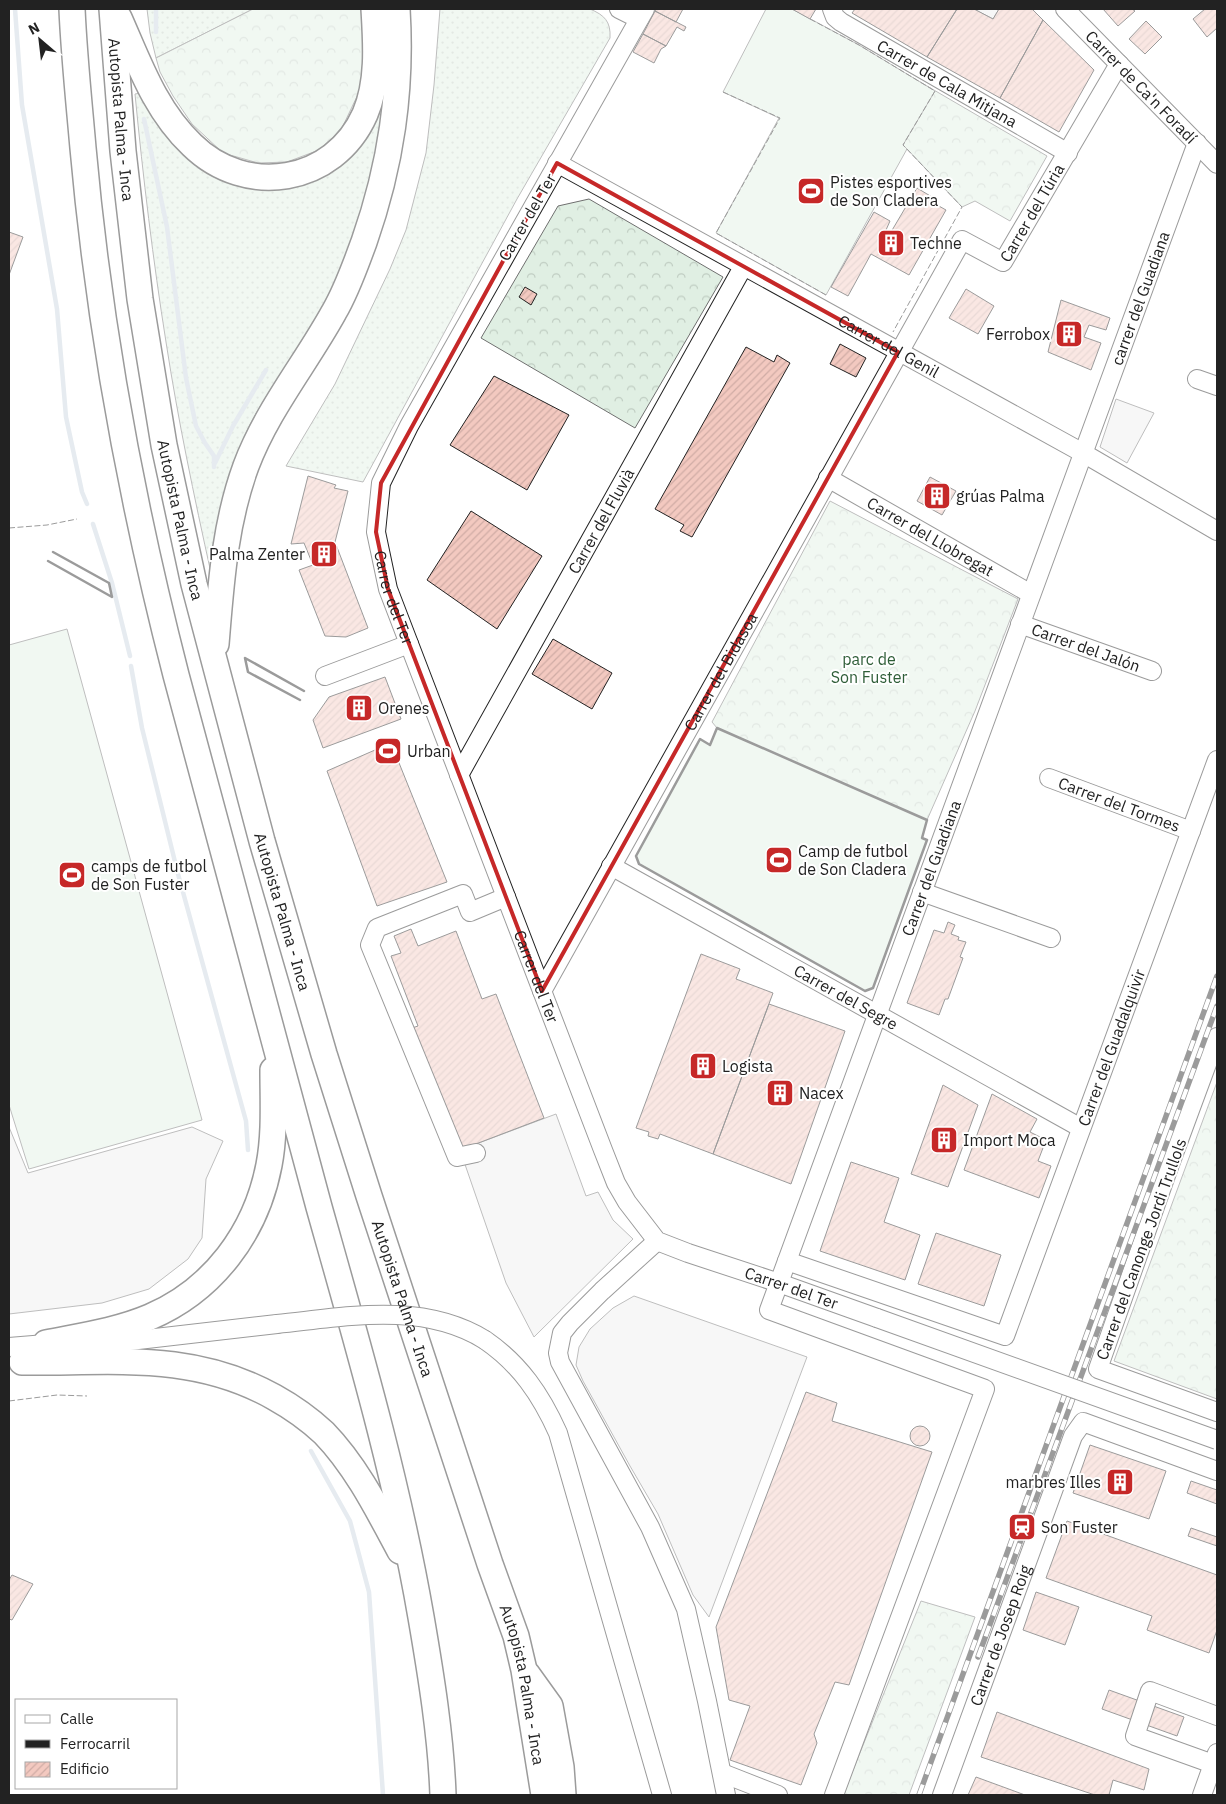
<svg xmlns="http://www.w3.org/2000/svg" width="1226" height="1804" viewBox="0 0 1226 1804" font-family="'IBM Plex Sans',sans-serif">
	<style>
		.grass { fill: url(#grass-dots); stroke: #6f6f6f }
		.forest { fill: url(#forest-crowns); stroke: #6f6f6f }
		.garden { fill: #e0efe3; stroke: #6f6f6f }
		.parking { fill: #ededed; stroke: #6f6f6f }
		.lines { fill: none; stroke-linecap: round; stroke-linejoin: round }
		.stream { stroke: #c7d3dd; stroke-width: 4.5 }
		.building { fill: url(#building-hatch); stroke: #222 }
		.minor-casing { stroke: #222; stroke-width: 20 }
		.highway-casing { stroke: #222; stroke-width: 28 }
		.minor { stroke: #fff; stroke-width: 18 }
		.highway { stroke: #fff; stroke-width: 25 }
		.rail-casing { stroke: #222; stroke-width: 5.5 }
		.rail { stroke: #fff; stroke-width: 4; stroke-dasharray: 11; stroke-linecap: butt }
		.minor-bridge-casing { stroke: #222; stroke-width: 20; stroke-linecap: butt }
		.minor-bridge { stroke: #fff; stroke-width: 18 }
		.fence { stroke: #222; stroke-width: 1; stroke-dasharray: 6 2.5; stroke-linecap: butt }
		.wall { stroke: #222; stroke-width: 2.5 }
		.marked { fill: none; stroke: #c62828; stroke-width: 4; stroke-linejoin: round }
		.labels { text-anchor: middle; stroke-width: 4; stroke-linejoin: round; paint-order: stroke }
		.street-label { font-size: 16px; fill: #222; stroke: #fff }
		.poi-label { font-size: 16px; fill: #222; stroke: #fff; text-anchor: start }
		.park-label { font-size: 16px; fill: #2f5e38; stroke: #fff }
	</style>
	<defs>
		<pattern id="grass-dots" width="8" height="8" patternUnits="userSpaceOnUse" patternTransform="scale(1.25)"><rect width="8" height="8" fill="#e0efe3"/><path d="M2 2h.1M6 6h.1" fill="none" stroke="#c0cdc2" stroke-width="1.8" stroke-linecap="round"/></pattern>
		<pattern id="forest-crowns" width="20" height="18" patternUnits="userSpaceOnUse" patternTransform="scale(1.25)"><rect width="20" height="18" fill="#e0efe3"/><path d="M2 6a3 3 0 1 1 6 0M12 15a3 3 0 1 1 6 0" fill="none" stroke="#c0cdc2"/></pattern>
		<pattern id="building-hatch" width="6" height="6" patternUnits="userSpaceOnUse" patternTransform="scale(1.25)"><rect width="6" height="6" fill="#f3c9c0"/><path d="M-1 1l2-2M0 6l6-6M5 7l2-2" fill="none" stroke="#d0aca5"/></pattern>
	</defs>
	<rect width="100%" height="100%" fill="#fff"/>
	<path class="grass" d="M147 9H253L156 58 150 33Z
		M440 9H590C604 15 611 21 610 38L517 199 363 482 286 466 335 384 390 269 406 230 426 153 434 85Z
		M141 93C166 142 199 182 257 188 267 189 281 191 291 187 298 185 305 174 311 169 334 147 357 124 379 102L385 103C380 166 359 238 330 294 309 335 281 371 258 410 229 460 217 516 211 573 194 496 178 420 166 342 153 260 143 177 135 94Z"/>
	<path class="forest" d="M253 9H362L364 44 361 88 341 130 319 150 287 162 258 163 223 153 192 124 173 96 160 72 156 58Z
		M867 51 1047 156 1010 221 975 201 962 207 907 149 894 160Z
		M589 199 723 277 635 428 481 338 558 206Z
		M830 501 1018 599 975 711 927 820 717 728 712 722Z
		M1217 1082V1399L1114 1361Z
		M921 1601 975 1617 909 1795H843Z"/>
	<path class="garden" d="M766 9H792L859 45 935 91 903 145 907 149 826 295 716 233 779 118 723 92Z
		M67 629 202 1120 29 1169 9 1105V645Z
		M717 728 927 820 922 838 927 840 873 988 865 991 639 864 636 856 700 739 710 745Z"/>
	<path class="parking" d="M974 9H999L993 19Z
		M1116 399 1154 413 1127 463 1100 447Z
		M556 1114 586 1196 598 1192 613 1220 633 1239 534 1337 506 1283 460 1150Z
		M9 1127 28 1173 192 1127 223 1141 206 1179 202 1238 188 1259 149 1289 102 1303 9 1314Z
		M634 1296 807 1357 709 1617 693 1595 658 1514 630 1466 583 1381 576 1365 579 1347 590 1329 613 1308Z"/>
	<g class="lines">
		<path class="stream" d="M15 9 22 105 57 309 66 417 82 492 87 504
			M156 32V9
			M144 119 167 227 186 378 196 426 205 443 214 456V467
			M215 463 233 426 266 370
			M93 524 112 583 130 656
			M131 666 142 728 178 874 246 1121 248 1150
			M311 1451 350 1521 369 1592 383 1795"/>
	</g>
	<path class="building" d="M656 9H683L676 22 655 11Z
		M792 9H816L810 19Z
		M855 9H957L927 57 852 13Z
		M957 9H974L993 19 999 9H1032L1043 20 1000 98 927 57Z
		M1103 9H1132L1135 11 1118 26Z
		M1205 9H1217V28L1207 37 1193 19Z
		M655 11 686 27 684 31 677 27 666 46 643 34Z
		M1043 20 1094 70 1059 132 1000 98Z
		M1146 21 1162 37 1145 54 1129 39Z
		M643 34 666 46 661 49 654 63 633 52Z
		M917 188 932 197 930 201 946 210 909 275 871 254 848 296 831 287 874 212 890 221 886 230 891 232Z
		M9 232 23 237 9 275Z
		M525 287 537 294 531 305 519 297Z
		M966 289 994 306 978 334 949 318Z
		M1061 300 1110 318 1106 330 1089 325 1084 337 1101 343 1091 370 1048 352Z
		M840 344 866 358 856 377 830 364Z
		M746 347 774 362 777 355 790 363 692 537 680 531 684 525 655 509Z
		M494 376 569 415 527 490 450 445Z
		M308 476 336 485 334 488 348 491 335 542 368 628 346 637 325 636 299 570 313 565 304 543 291 544Z
		M930 477 956 491 942 515 917 501Z
		M471 511 542 556 497 629 427 580Z
		M553 639 612 673 592 709 532 674Z
		M385 677 401 719 323 748 313 720 329 697Z
		M391 743 447 882 377 906 327 771Z
		M948 922 955 925 951 934 959 937 958 940 966 942 960 957 963 958 948 999H945L939 1015 907 1003 934 930 944 933Z
		M411 929 418 946 456 931 482 999 496 994 544 1118 460 1150 412 1028 418 1026 391 956 401 953 394 936Z
		M701 954 740 969 736 979 773 993 713 1154 660 1134 658 1139 648 1136 649 1132 636 1128Z
		M769 1004 845 1031 791 1184 713 1154Z
		M943 1085 978 1105 948 1187 911 1174Z
		M992 1094 1037 1119 1030 1132 1046 1140 1038 1161 1051 1166 1039 1198 964 1170Z
		M851 1162 899 1178 884 1222 920 1235 905 1280 820 1251Z
		M936 1233 1001 1255 984 1306 918 1284Z
		M806 1392 837 1403 832 1421 932 1452 849 1685 835 1682 814 1734 817 1743 801 1785 730 1760 750 1706 729 1700 716 1627Z
		M910 1436a10 10 0 1 1 20 0a10 10 0 1 1-20 0Z
		M1090 1445 1166 1471 1149 1519 1073 1493Z
		M1191 1481 1217 1490V1504L1187 1493Z
		M1067 1521 1217 1575V1630L1209 1653 1147 1630 1152 1616 1046 1578Z
		M1191 1528 1217 1537V1546L1188 1536Z
		M12 1575 33 1584 12 1620 9 1619V1580Z
		M1036 1592 1079 1607 1065 1645 1023 1630Z
		M1109 1690 1184 1717 1177 1736 1102 1709Z
		M997 1712 1149 1769 1144 1790 1113 1780 1109 1795H1095L981 1757Z
		M976 1777 1025 1795H968Z"/>
	<g class="lines">
		<g class="minor-casing">
			<g id="minor">
				<path d="M619 9 639 19"/>
				<path id="s1" d="M645 9 409 426 381 483 376 532 388 589 603 1150 616 1183 627 1202 657 1241 688 1253 779 1283 877 1318"/>
				<path id="s2" d="M832 9 835 17 841 22 1068 153"/>
				<path id="s3" d="M1065 9 1217 164"/>
				<path id="s4" d="M557 163 1083 453 1217 531"/>
				<path d="M1197 379 1217 386"/>
				<path id="s5" d="M828 478 1031 594"/>
				<path id="s6" d="M1020 624 1152 671"/>
				<path d="M325 676 409 644"/>
				<path id="s7" d="M459 775 743 267"/>
				<path id="s8" d="M1049 778 1191 831"/>
				<path id="s9" d="M611 866 1081 1128"/>
				<path d="M922 892 1051 938"/>
				<path id="s10" d="M542 991 962 240 1003 262 1119 64"/>
				<path d="M1217 1037 1169 1167 1098 1369 1217 1412"/>
				<path d="M476 1153 457 1157 370 945 377 928 463 894 470 912 506 897"/>
				<path d="M657 1241 602 1291 570 1323 562 1333 558 1353 560 1362 650 1527 686 1609 707 1701 726 1795"/>
				<path id="s11" d="M787 1261 1005 1336 1217 760"/>
				<path d="M485 1340C520 1364 541 1395 558 1433L662 1795"/>
				<path d="M9 1347 58 1343"/>
				<path d="M63 1354 112 1343 277 1324"/>
				<path d="M1213 1764 1135 1736 1150 1691 1217 1716"/>
				<path d="M722 1773 778 1795"/>
				<path id="s12" d="M834 1795 985 1389 769 1310 1197 143"/>
				<path id="s13" d="M942 1795 1073 1436 1083 1422 1217 1471"/>
				<path d="M1202 1795 1217 1753"/>
			</g>
		</g>
		<g class="highway-casing">
			<g id="highway">
				<path d="M72 9C74 55 79 102 83 148 99 328 131 500 176 675 225 852 270 1030 319 1207 357 1342 397 1478 421 1617 431 1675 441 1737 443 1795"/>
				<path id="s14" d="M112 9 123 151 140 299 164 445 194 584 262 841 324 1054 369 1196 490 1564 516 1636 524 1670 544 1795"/>
				<path d="M119 18C139 63 155 110 192 145 246 198 334 184 365 114 379 82 376 42 374 9"/>
				<path d="M216 644C221 583 225 523 246 466 267 410 306 363 334 312 347 290 355 266 364 242 391 165 402 91 397 9"/>
				<path d="M46 1343C81 1336 117 1331 150 1317 213 1290 256 1233 269 1165 275 1134 273 1102 273 1070"/>
				<path d="M22 1362C112 1363 192 1351 274 1397 292 1407 309 1419 324 1433 356 1466 378 1510 400 1551"/>
				<path d="M527 1674 550 1706 561 1767 563 1795"/>
			</g>
		</g>
		<use href="#minor" class="minor"/>
		<use href="#highway" class="highway"/>
		<g class="rail-casing">
			<path id="rail" d="M978 1657 1217 1006
				M919 1795 1217 976"/>
		</g>
		<use href="#rail" class="rail"/>
		<g class="minor-bridge-casing">
			<path id="minor-bridge" d="M877 1318 1217 1440
				M277 1324C346 1317 422 1301 485 1340"/>
		</g>
		<use href="#minor-bridge" class="minor-bridge"/>
		<path class="fence" d="M810 19 859 45 935 91 903 145 962 207 893 332
			M723 92 780 118 716 233 826 295
			M9 528 47 525 77 519
			M9 1401 57 1395 87 1396"/>
		<path class="wall" d="M48 561 112 597 109 583 53 552
			M300 700 248 672 245 658 304 691
			M717 728 927 820 922 838 927 840 873 988 865 991 639 864 636 856 700 739 710 745Z"/>
	</g>
	<path d="M0 0H1226V1804H0ZM557 163 898 352 542 991 388 589 376 532 381 483Z" fill="#fff" fill-opacity=".55" fill-rule="evenodd"/>
	<path class="marked" d="M557 163 898 352 542 991 388 589 376 532 381 483Z"/>
	<defs>
		<g id="stadium-square" transform="scale(1.4375)"><rect x="-9" y="-9" width="18" height="18" rx="4" fill="#c62828" stroke="#fff"/><path d="M0-5a6.5 5 0 1 0 0 10a6.5 5 0 1 0 0-10ZM-3.5-1.8h7v3.6h-7Z" fill="#fff"/></g>
		<g id="building-square" transform="scale(1.4375)"><rect x="-9" y="-9" width="18" height="18" rx="4" fill="#c62828" stroke="#fff"/><path d="M-4-6H4V6H1V3H-1V6H-4ZM-2.5-4.3h1.7v1.8h-1.7ZM.8-4.3h1.7v1.8H.8ZM-2.5-1h1.7V.8h-1.7ZM.8-1h1.7V.8H.8Z" fill="#fff"/></g>
		<g id="station-square" transform="scale(1.4375)"><rect x="-9" y="-9" width="18" height="18" rx="4" fill="#c62828" stroke="#fff"/><path d="M-3-6H3Q5-6 5-4V2Q5 4 3 4L4.5 6H3L1.5 4h-3L-3 6H-4.5L-3 4Q-5 4-5 2V-4Q-5-6-3-6ZM-3.5-4v3h7v-3ZM-3.5 1v1.5H-2V1ZM2 1v1.5H3.5V1Z" fill="#fff"/></g>
	</defs>
	<g fill-rule="evenodd">
		<use href="#stadium-square" x="811" y="191"/>
		<use href="#building-square" x="891" y="243"/>
		<use href="#building-square" x="1069" y="334"/>
		<use href="#building-square" x="937" y="496"/>
		<use href="#building-square" x="324" y="554"/>
		<use href="#building-square" x="359" y="708"/>
		<use href="#stadium-square" x="388" y="751"/>
		<use href="#stadium-square" x="779" y="860"/>
		<use href="#stadium-square" x="72" y="875"/>
		<use href="#building-square" x="703" y="1066"/>
		<use href="#building-square" x="780" y="1093"/>
		<use href="#building-square" x="944" y="1140"/>
		<use href="#building-square" x="1120" y="1482"/>
		<use href="#station-square" x="1022" y="1527"/>
	</g>
	<g class="labels">
		<g class="street-label">
			<text dy="6" stroke="none"><textPath href="#s2" startOffset="139">Carrer de Cala Mitjana</textPath></text>
			<text dy="6" stroke="none"><textPath href="#s3" startOffset="109">Carrer de Ca'n Foradí</textPath></text>
			<text dy="6" stroke="none"><textPath href="#s14" startOffset="111">Autopista Palma - Inca</textPath></text>
			<text dy="6" stroke="none"><textPath href="#s10" startOffset="964">Carrer del Túria</textPath></text>
			<text transform="translate(527 217) rotate(-60)" y="6">Carrer del Ter</text>
			<text dy="6" stroke="none"><textPath href="#s12" startOffset="1741">carrer del Guadiana</textPath></text>
			<text dy="6" stroke="none"><textPath href="#s4" startOffset="379">Carrer del Genil</textPath></text>
			<text dy="6" stroke="none"><textPath href="#s14" startOffset="516">Autopista Palma - Inca</textPath></text>
			<text dy="6" stroke="none"><textPath href="#s7" startOffset="291">Carrer del Fluvià</textPath></text>
			<text dy="6" stroke="none"><textPath href="#s5" startOffset="118">Carrer del Llobregat</textPath></text>
			<text dy="6" stroke="none"><textPath href="#s1" startOffset="660">Carrer del Ter</textPath></text>
			<text dy="6" stroke="none"><textPath href="#s6" startOffset="70">Carrer del Jalón</textPath></text>
			<text dy="6" stroke="none"><textPath href="#s10" startOffset="366">Carrer del Bidasoa</textPath></text>
			<text dy="6" stroke="none"><textPath href="#s8" startOffset="75">Carrer del Tormes</textPath></text>
			<text dy="6" stroke="none"><textPath href="#s12" startOffset="1134">Carrer del Guadiana</textPath></text>
			<text dy="6" stroke="none"><textPath href="#s14" startOffset="921">Autopista Palma - Inca</textPath></text>
			<text dy="6" stroke="none"><textPath href="#s1" startOffset="1065">Carrer del Ter</textPath></text>
			<text dy="6" stroke="none"><textPath href="#s9" startOffset="269">Carrer del Segre</textPath></text>
			<text dy="6" stroke="none"><textPath href="#s11" startOffset="538">Carrer del Guadalquivir</textPath></text>
			<text transform="translate(1141 1249) rotate(-70)" y="6">Carrer del Canonge Jordi Trullols</text>
			<text dy="6" stroke="none"><textPath href="#s1" startOffset="1500">Carrer del Ter</textPath></text>
			<text dy="6" stroke="none"><textPath href="#s14" startOffset="1326">Autopista Palma - Inca</textPath></text>
			<text dy="6" stroke="none"><textPath href="#s13" startOffset="170">Carrer de Josep Roig</textPath></text>
			<text dy="6" stroke="none"><textPath href="#s14" startOffset="1731">Autopista Palma - Inca</textPath></text>
		</g>
		<g class="poi-label">
			<text x="830" y="188">Pistes esportives<tspan x="830" dy="18">de Son Cladera</tspan></text>
			<text x="910" y="249">Techne</text>
			<text x="1050" y="340" text-anchor="end">Ferrobox</text>
			<text x="956" y="502">grúas Palma</text>
			<text x="305" y="560" text-anchor="end">Palma Zenter</text>
			<text x="378" y="714">Orenes</text>
			<text x="407" y="757">Urban</text>
			<text x="798" y="857">Camp de futbol<tspan x="798" dy="18">de Son Cladera</tspan></text>
			<text x="91" y="872">camps de futbol<tspan x="91" dy="18">de Son Fuster</tspan></text>
			<text x="722" y="1072">Logista</text>
			<text x="799" y="1099">Nacex</text>
			<text x="963" y="1146">Import Moca</text>
			<text x="1101" y="1488" text-anchor="end">marbres Illes</text>
			<text x="1041" y="1533">Son Fuster</text>
		</g>
		<g class="park-label">
			<text x="869" y="665">parc de<tspan x="869" dy="18">Son Fuster</tspan></text>
		</g>
	</g>
	<rect width="1226" height="1804" fill="none" stroke="#222222" stroke-width="20"/>
	<rect x="15" y="1699" width="162" height="90" fill="#ffffff" stroke="#a7a7a7"/>
	<rect x="25" y="1715" width="25" height="8" fill="#ffffff" stroke="#a7a7a7"/>
	<text x="60" y="1724" font-size="15" fill="#222222">Calle</text>
	<rect x="25" y="1740" width="25" height="8" fill="#222222" stroke="#a7a7a7"/>
	<text x="60" y="1749" font-size="15" fill="#222222">Ferrocarril</text>
	<rect x="25" y="1762" width="25" height="15" fill="url(#building-hatch)" stroke="#a7a7a7"/>
	<text x="60" y="1774" font-size="15" fill="#222222">Edificio</text>
	<g transform="translate(40 40) rotate(332)" stroke="#ffffff" stroke-width="4" paint-order="stroke">
	<path d="M0-4L9 19L0 12L-9 19Z" fill="#222222"/>
	<text y="-8" font-size="14" font-weight="bold" text-anchor="middle" fill="#222222">N</text>
	</g>
</svg>
